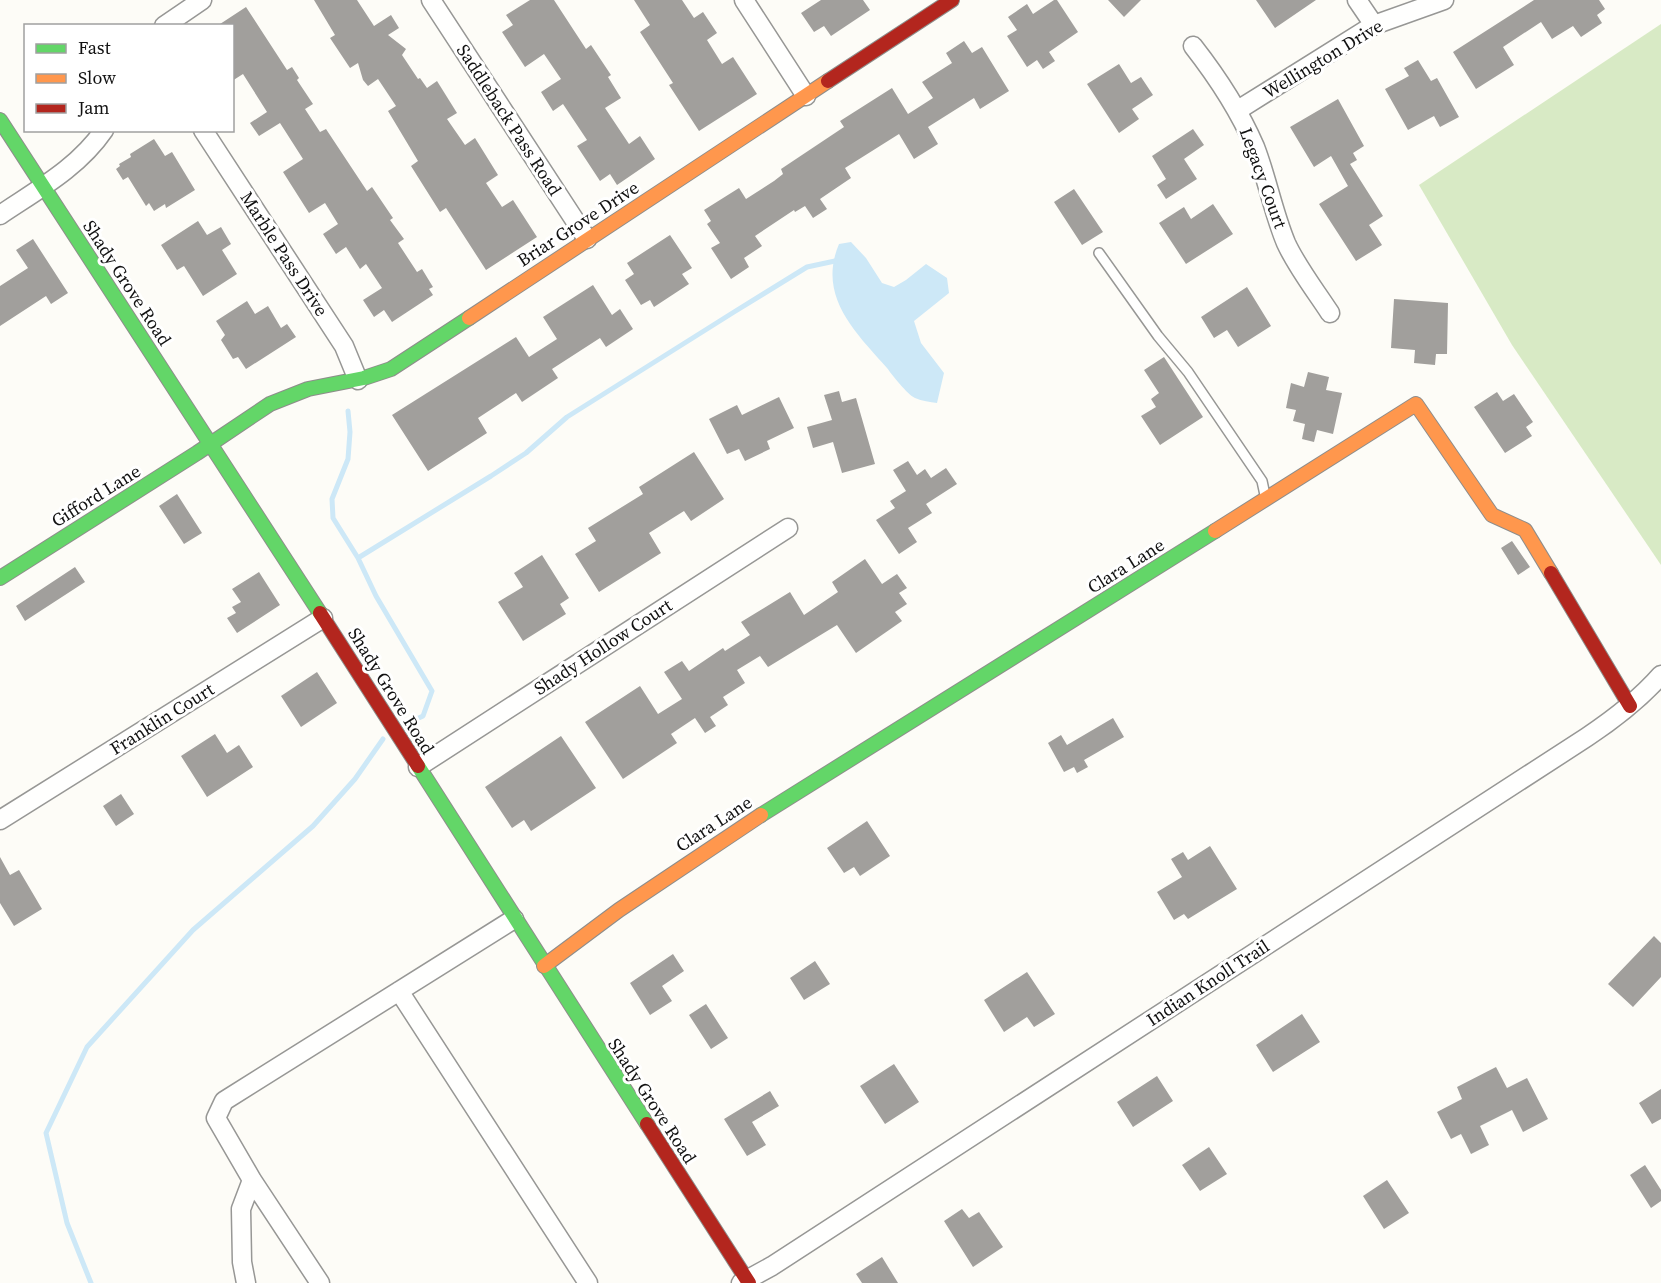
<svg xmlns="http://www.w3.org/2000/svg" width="1661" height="1283" viewBox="0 0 1661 1283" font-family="'Source Serif 4',serif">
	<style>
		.forest { fill: #d8eac5 }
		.water { fill: #cde8f7 }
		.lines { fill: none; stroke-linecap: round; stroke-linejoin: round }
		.stream { stroke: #cde8f7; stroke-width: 5 }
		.building { fill: #a19f9c }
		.lane-casing { stroke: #979795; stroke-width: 12 }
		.street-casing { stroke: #979795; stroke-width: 21 }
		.fast-casing { stroke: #8e8d8b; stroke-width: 16 }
		.slow-casing { stroke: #8e8d8b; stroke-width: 16 }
		.jam-casing { stroke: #8e8d8b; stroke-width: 16 }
		.lane { stroke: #fffffe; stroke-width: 9 }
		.street { stroke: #fffffe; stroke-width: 18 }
		.fast { stroke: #63d668; stroke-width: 14 }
		.slow { stroke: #ff974d; stroke-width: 14 }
		.jam { stroke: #b3261e; stroke-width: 14 }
		.labels { text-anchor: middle; stroke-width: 6; stroke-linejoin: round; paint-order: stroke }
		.street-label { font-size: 18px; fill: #111; stroke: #fff }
	</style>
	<rect width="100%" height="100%" fill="#fdfcf7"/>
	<path class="forest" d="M1661 24V565L1512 345 1419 185Z"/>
	<path class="water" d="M851 242 866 258 882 283 894 287 906 280 926 264 947 278 949 293 914 321 921 343 944 373 937 403C930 402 922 401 915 398 907 394 893 376 887 368 855 332 817 296 839 244Z"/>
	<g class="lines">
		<path class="stream" d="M348 411 350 432 348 459 332 499 333 518 358 558
			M408 723 423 716 432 691 376 596 358 558 491 476 526 453 567 417 734 312 807 267 835 261
			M91 1283 67 1223 46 1133 87 1047 193 930 313 826 355 779 383 739"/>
	</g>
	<path class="building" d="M314 0H357L374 26 391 15 399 28 388 35 406 49 402 55 418 79 420 78 427 88 437 81 457 113 447 119 465 145 475 138 498 175 486 183 502 207 513 200 537 237 486 270 446 208 440 212 411 166 418 161 388 111 396 106 378 79 368 86 363 80 358 63 350 68 330 38 335 35Z
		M530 0H554L586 49 591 45 611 75 608 77 621 98 605 108 629 144 640 136 655 159 617 185 610 174 600 181 577 146 587 140 563 104 553 111 541 92 561 79 544 54 525 67 502 32 513 25 506 15Z
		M634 0H682L694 18 703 12 717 33 707 40 722 64 733 57 757 94 699 131 669 85 673 83 640 32 650 25Z
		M821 0H863L870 10 831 36 824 26 814 32 801 13Z
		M1054 0H1057L1078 32 1049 52 1055 61 1043 69 1037 60 1027 67 1007 36 1017 30 1008 17 1027 4 1033 14Z
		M1108 0H1141L1124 17Z
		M1256 0H1316L1275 28Z
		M1534 0H1599L1605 9 1597 15 1602 23 1581 37 1573 26 1552 39 1541 22 1503 47 1514 65 1476 89 1453 52Z
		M246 7 287 70 292 67 299 78 297 80 313 104 305 109 320 132 326 129 367 191 372 187 393 218 390 220 404 239 398 243 417 272 422 269 433 287 429 289 433 295 392 322 384 310 374 317 363 300 382 288 366 264 360 269 346 247 336 254 323 234 338 224 325 203 309 213 283 172 303 159 280 123 259 136 250 123 267 112 243 74 232 81V26H217Z
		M964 41 972 53 982 47 1009 91 980 109 974 98 928 127 938 144 914 159 899 134 845 168 851 178 820 199 827 209 813 218 805 206 795 212 794 210 755 236 762 246 744 258 749 267 731 279 711 248 720 243 707 224 711 221 704 210 739 188 746 199 774 181 783 174 781 169 844 127 840 121 892 88 908 114 933 98 922 82 952 63 946 53Z
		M1418 60 1431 81 1437 78 1459 117 1440 127 1434 116 1408 130 1385 89 1409 76 1404 68Z
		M1119 64 1131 83 1141 77 1153 95 1132 109 1139 119 1119 133 1087 84Z
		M1338 99 1364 146 1353 153 1357 160 1350 164 1383 216 1369 225 1382 245 1356 261 1319 204 1348 186 1331 156 1314 167 1290 127Z
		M1193 129 1204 145 1184 159 1197 179 1166 199 1157 185 1166 179 1152 156Z
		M154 139 165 156 172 152 195 190 166 208 165 204 154 211 149 203 146 206 128 177 123 180 116 169 120 166 119 164 131 157 130 154Z
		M1074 189 1103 232 1082 245 1054 202Z
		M1213 204 1233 234 1186 264 1159 223 1184 207 1191 219Z
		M198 221 207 235 221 227 231 244 222 250 237 274 203 296 184 266 177 270 161 245Z
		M670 235 692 268 682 274 689 284 654 307 650 300 641 305 625 280 634 274 627 263Z
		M33 239 68 293 51 304 46 296 0 326V286L28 268 16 250Z
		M593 285 612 315 620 309 633 329 606 347 600 338 552 369 558 378 522 402 516 393 478 418 487 433 428 471 392 415 516 337 529 357 557 339 543 317Z
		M1247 287 1271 326 1238 347 1227 330 1214 338 1201 317Z
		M1394 299 1448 303 1447 354H1436L1435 365 1414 363 1415 350 1391 348Z
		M247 301 255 314 268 306 281 328 287 324 296 337 246 369 238 357 233 359 221 340 225 335 216 321Z
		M1164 357 1203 417 1160 445 1141 416 1156 407 1151 399 1159 393 1144 370Z
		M1308 372 1329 377 1326 390 1342 393 1333 434 1317 430 1314 442 1302 439 1305 424 1293 421 1296 410 1286 408 1291 383 1304 387Z
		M839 391 842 402 856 398 875 464 842 473 833 442 813 448 807 427 832 420 824 395Z
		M1497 392 1503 401 1514 394 1533 422 1526 427 1532 436 1505 453 1474 407Z
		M779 397 794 428 767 441 770 449 745 461 739 449 727 454 709 419 737 405 742 415Z
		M694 452 724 499 691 521 684 511 649 533 661 553 599 592 575 554 596 541 588 528 643 494 639 487Z
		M908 461 917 475 925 469 931 478 946 468 957 484 926 504 932 513 908 528 917 542 899 554 876 520 895 508 890 501 906 491 893 470Z
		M177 494 202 533 184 544 159 506Z
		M1512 541 1530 567 1518 575 1501 548Z
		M542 555 569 598 560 604 566 614 523 641 498 602 523 587 514 573Z
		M865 559 882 584 897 574 907 588 899 593 907 604 895 612 902 621 856 653 837 625 768 667 760 656 737 670 745 683 723 697 728 705 710 717 716 726 705 733 695 718 671 734 677 743 623 779 585 722 640 686 658 714 682 699 664 672 682 661 689 671 723 648 725 651 750 635 741 622 790 592 804 615 838 592 832 582Z
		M75 567 85 582 25 621 16 606Z
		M259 572 280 605 237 633 227 618 236 613 232 607 241 602 232 589Z
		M317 672 337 703 301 727 281 696Z
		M1113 718 1124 737 1084 760 1088 767 1077 773 1074 767 1064 772 1048 743 1061 735 1067 745Z
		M215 734 227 753 239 745 253 767 207 797 181 756Z
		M561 736 596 788 531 831 524 820 512 828 485 787Z
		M121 794 134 814 116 826 103 806Z
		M867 821 890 856 860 876 854 867 844 873 827 848Z
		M1210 846 1237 889 1188 919 1184 914 1174 920 1157 892 1182 877 1171 859 1183 852 1188 860Z
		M0 857 10 875 19 870 42 909 14 926 0 903Z
		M1654 936 1661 943V977L1633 1007 1608 984Z
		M673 954 684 971 662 986 672 1001 650 1015 630 983Z
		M815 961 830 984 804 1000 790 978Z
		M1027 972 1055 1014 1034 1027 1027 1017 1004 1032 984 1000Z
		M706 1004 728 1038 711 1049 689 1015Z
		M1302 1014 1320 1042 1273 1072 1256 1045Z
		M894 1064 919 1102 885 1124 860 1086Z
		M1496 1067 1507 1088 1527 1078 1548 1119 1523 1132 1512 1110 1480 1126 1489 1145 1471 1154 1461 1134 1451 1139 1437 1112 1462 1099 1457 1087Z
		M1157 1076 1173 1101 1133 1127 1117 1102Z
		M1661 1089V1119L1652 1124 1639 1103Z
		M770 1091 779 1106 752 1122 766 1145 747 1156 724 1119Z
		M1209 1147 1227 1174 1200 1191 1182 1165Z
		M1645 1165 1661 1190V1201L1651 1208 1630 1175Z
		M1387 1180 1409 1213 1384 1229 1363 1196Z
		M962 1209 969 1218 979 1212 1003 1247 973 1267 944 1221Z
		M882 1257 898 1283H862L856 1274Z"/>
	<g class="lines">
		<g class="lane-casing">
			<path id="lane" d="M1099 253 1158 336 1188 372 1262 481 1265 495"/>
		</g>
		<g class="street-casing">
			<path id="street" d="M431 0 587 239
				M744 0 806 96
				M1357 0 1374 25
				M164 26 202 0
				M1193 46C1218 78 1239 110 1255 147 1267 178 1273 212 1286 243 1297 267 1315 290 1330 313
				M1238 110 1374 25 1444 0
				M203 130 344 346 358 380
				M0 215C37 190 78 168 104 130
				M418 767 788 528
				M0 820 323 618
				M399 991 588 1283
				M246 1283 242 1262 241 1209 252 1180
				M320 1283 252 1180 216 1118 224 1101 514 919
				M741 1283 772 1266 1587 737C1614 719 1639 700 1661 675"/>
		</g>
		<g class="fast-casing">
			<path id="fast" d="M0 120 320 613
				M0 578 197 453 270 404 308 389 364 378 391 369 469 318
				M418 766 647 1124
				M761 815 1215 531"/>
		</g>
		<g class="slow-casing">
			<path id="slow" d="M469 318 828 81
				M1215 531 1416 404 1492 515 1525 530 1551 573
				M544 966 619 910 761 815"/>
		</g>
		<g class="jam-casing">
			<path id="jam" d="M828 81 952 0
				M1551 573 1630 706
				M320 613 418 766
				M647 1124 749 1283"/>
		</g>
		<use href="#lane" class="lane"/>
		<use href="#street" class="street"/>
		<use href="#fast" class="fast"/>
		<use href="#slow" class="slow"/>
		<use href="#jam" class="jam"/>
	</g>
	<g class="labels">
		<g class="street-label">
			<text transform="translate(1323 59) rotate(-31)" y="6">Wellington Drive</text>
			<text transform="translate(509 120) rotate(57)" y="6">Saddleback Pass Road</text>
			<text transform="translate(1263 178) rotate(70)" y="6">Legacy Court</text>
			<text transform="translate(578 224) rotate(-33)" y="6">Briar Grove Drive</text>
			<text transform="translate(284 254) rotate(57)" y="6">Marble Pass Drive</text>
			<text transform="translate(127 283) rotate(57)" y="6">Shady Grove Road</text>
			<text transform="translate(96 496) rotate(-32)" y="6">Gifford Lane</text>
			<text transform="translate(1126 566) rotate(-32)" y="6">Clara Lane</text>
			<text transform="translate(603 647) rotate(-33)" y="6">Shady Hollow Court</text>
			<text transform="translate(391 691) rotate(58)" y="6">Shady Grove Road</text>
			<text transform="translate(162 719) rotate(-32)" y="6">Franklin Court</text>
			<text transform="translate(714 824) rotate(-33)" y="6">Clara Lane</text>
			<text transform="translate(1208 983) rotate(-33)" y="6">Indian Knoll Trail</text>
			<text transform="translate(652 1101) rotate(57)" y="6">Shady Grove Road</text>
		</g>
	</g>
	<rect x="24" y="24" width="210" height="108" fill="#ffffff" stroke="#a0a0a0" stroke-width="1.5"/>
	<rect x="36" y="44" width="30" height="9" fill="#63d668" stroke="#a0a0a0" stroke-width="1.5"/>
	<text x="78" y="54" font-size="18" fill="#111111">Fast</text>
	<rect x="36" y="74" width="30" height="9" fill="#ff974d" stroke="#a0a0a0" stroke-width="1.5"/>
	<text x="78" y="84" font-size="18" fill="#111111">Slow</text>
	<rect x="36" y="104" width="30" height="9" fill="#b3261e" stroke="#a0a0a0" stroke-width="1.5"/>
	<text x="78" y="114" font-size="18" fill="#111111">Jam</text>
</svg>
